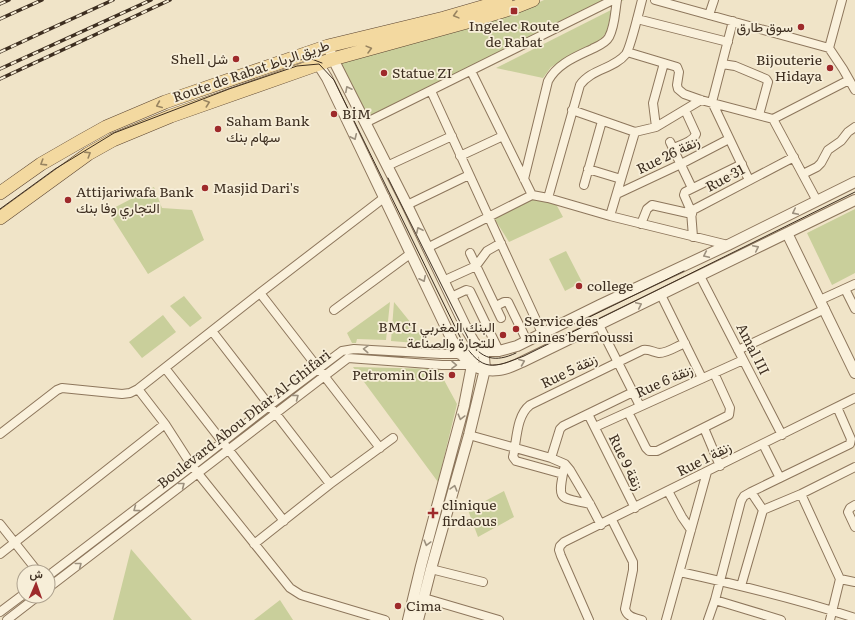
<svg xmlns="http://www.w3.org/2000/svg" width="855" height="620" viewBox="0 0 855 620" font-family="Literata,Vazirmatn,serif">
	<style>
		.green { fill: #c9cf9b }
		.lines { fill: none; stroke-linecap: round; stroke-linejoin: round }
		.minor-casing { stroke: #8d765c; stroke-width: 10 }
		.tertiary-casing { stroke: #8d765c; stroke-width: 12 }
		.primary-casing { stroke: #5b4430; stroke-width: 14 }
		.minor { stroke: #faf1dc; stroke-width: 8 }
		.tertiary { stroke: #faf1dc; stroke-width: 10 }
		.primary { stroke: #f3d9a0; stroke-width: 13 }
		.tram { stroke: #3d2e20; stroke-width: 1 }
		.rail-casing { stroke: #3d2e20; stroke-width: 3.5 }
		.rail { stroke: #f7eed8; stroke-width: 2; stroke-dasharray: 6; stroke-linecap: butt }
		.oneway { stroke: #988460 }
		.oneway2 { stroke: #9c907e }
		.poi-dot { fill: #9e2a2b; stroke: #f7eed8; stroke-width: 1.5 }
		.labels { text-anchor: middle; stroke-width: 3.5; stroke-linejoin: round; paint-order: stroke }
		.poi-label { font-size: 14px; fill: #3d2e20; stroke: #f7eed8; text-anchor: start }
		.street-label { font-size: 14px; fill: #3d2e20; stroke: #f7eed8 }
	</style>
	<rect width="100%" height="100%" fill="#f0e4c8"/>
	<path class="green" d="M544 0H624L365 122 336 60 515 13Z
		M611 10 607 32 597 43 551 67 543 78 496 68Z
		M154 187 162 208 192 210 204 240 148 274 108 211Z
		M532 195 556 204 563 217 509 242 494 218Z
		M855 209V273L832 285 807 233Z
		M566 251 582 282 565 291 549 259Z
		M184 296 202 318 190 327 170 306Z
		M390 302 386 340 357 339 356 343H352L347 333Z
		M394 302 428 344 391 341Z
		M163 315 176 332 142 358 129 342Z
		M353 367 438 369 457 404 438 482Z
		M504 491 514 517 478 537 468 510Z
		M131 549 192 620H113Z
		M280 600 293 620H254Z"/>
	<g class="lines">
		<g class="minor-casing">
			<path id="minor" d="M642 0C639 11 631 46 626 54 614 69 591 69 580 85L548 198 610 216 728 245
				M655 0 829 48
				M842 0 829 48 843 69 855 90
				M709 15 714 0
				M637 19 728 42
				M733 21 712 102 749 180
				M627 52 677 67 679 72 677 85 678 89 684 94 701 100 773 119 817 201
				M722 64 735 66 766 79 768 82 759 115
				M471 71 532 195
				M431 91 542 333
				M572 110 635 132
				M773 119 849 80
				M365 123 613 0
				M656 127 653 103 664 63
				M670 142 692 188
				M673 148C681 145 693 142 696 134L685 110
				M460 156 503 136
				M387 166 452 136
				M588 169 621 179
				M803 174 817 167 821 163 828 150 841 141 848 132 855 127
				M524 179 548 81C557 64 575 57 592 49 598 46 606 43 609 37 615 26 615 11 617 0
				M584 185 602 121
				M617 194 681 164 729 139
				M407 205 469 175
				M691 211 684 195 685 192 742 164
				M610 216 635 132 656 127 701 100
				M641 224 647 209 652 205 692 214
				M693 237 691 211 794 157
				M427 248 532 195 548 198
				M470 253 501 318
				M700 276 782 435
				M443 281 476 266 487 251 501 243
				M845 289 855 309
				M260 293 380 448
				M661 295 702 378
				M451 297 466 290 470 291 499 351
				M820 300 855 284
				M496 306 504 302H508L527 341
				M334 310 410 254
				M599 325 640 406
				M212 331 330 484
				M738 350 825 309
				M165 368 284 521
				M138 389 165 424 192 466 290 588 301 595 385 620
				M628 412 646 448 649 451H657L729 415 730 408 714 373
				M588 414 635 508
				M595 427 743 360
				M704 428 720 466
				M0 434 57 390 62 388 122 394 130 393 138 389 260 293 385 197
				M469 435 551 458 565 464 570 470 590 504 601 525
				M763 444 780 478
				M551 458 560 429 563 426 633 392
				M564 469C557 502 560 497 590 504
				M563 474 516 461 513 457C517 440 516 416 530 405L643 350C649 349 653 352 659 353 668 353 677 346 685 343
				M668 491 682 517 691 530
				M801 494 840 579 830 620
				M855 505 850 508 848 512 855 527
				M763 510 801 494 855 467
				M612 520 633 562V570L625 609C627 617 635 618 642 620
				M0 524 38 572
				M254 544 330 484 393 438
				M0 554 165 424
				M431 569 483 582
				M680 572C739 585 798 599 855 618
				M48 576 192 466 270 405 342 351 354 349 441 354H460
				M840 579 855 582
				M741 586 763 510 751 492
				M48 588 348 358 442 365H472
				M424 598 499 620
				M715 600 781 620
				M0 612 24 594
				M7 620 38 596
				M589 620 561 556 559 550 560 546 564 542 855 398
				M666 620 707 472
				M708 620 715 600 741 501 744 496 751 492 850 444 851 439 837 407"/>
		</g>
		<g class="tertiary-casing">
			<path id="tertiary" d="M328 46 333 59 407 205 468 332 474 342 482 351 484 357 485 369 469 435 431 569 418 620
				M315 59 327 78 452 340C463 359 473 373 499 370 506 370 515 365 522 362L855 200
				M787 233 855 373
				M460 354 482 351H499L517 346 600 305 728 245 855 182
				M408 620 421 566 464 406 472 365 474 360"/>
		</g>
		<g class="primary-casing">
			<path id="primary" d="M0 193 41 164 81 141 106 127 165 102 328 46 444 18 506 0
				M0 218 88 154 113 140 171 116 333 59 467 22 513 8 533 0"/>
		</g>
		<use href="#minor" class="minor"/>
		<use href="#tertiary" class="tertiary"/>
		<use href="#primary" class="primary"/>
		<path class="tram" d="M291 62 309 58 322 63
			M388 178 469 340C481 359 495 363 516 353
			M0 209 55 169 114 133 229 89 297 66 319 64 334 80 462 341C483 373 493 368 524 356L855 192
			M577 323 684 271"/>
		<g class="rail-casing">
			<path id="rail" d="M0 4 9 0
				M0 19 42 0
				M0 52 113 0
				M0 69 151 0
				M0 79 170 0"/>
		</g>
		<use href="#rail" class="rail"/>
	</g>
	<defs><path id="oneway-chevron" d="M-2-3.5L2.5 0L-2 3.5" fill="none" stroke-width="1.6" stroke-linecap="round" stroke-linejoin="round"/></defs>
	<g class="oneway">
		<use href="#oneway-chevron" transform="translate(456 15) rotate(165)"/>
		<use href="#oneway-chevron" transform="translate(369 49) rotate(-15)"/>
		<use href="#oneway-chevron" transform="translate(207 103) rotate(-19)"/>
		<use href="#oneway-chevron" transform="translate(159 105) rotate(157)"/>
		<use href="#oneway-chevron" transform="translate(88 154) rotate(-32)"/>
		<use href="#oneway-chevron" transform="translate(43 163) rotate(148)"/>
	</g>
	<g class="oneway2">
		<use href="#oneway-chevron" transform="translate(348 89) rotate(-117)"/>
		<use href="#oneway-chevron" transform="translate(354 137) rotate(65)"/>
		<use href="#oneway-chevron" transform="translate(795 212) rotate(154)"/>
		<use href="#oneway-chevron" transform="translate(419 230) rotate(-115)"/>
		<use href="#oneway-chevron" transform="translate(756 248) rotate(-26)"/>
		<use href="#oneway-chevron" transform="translate(706 255) rotate(155)"/>
		<use href="#oneway-chevron" transform="translate(423 279) rotate(64)"/>
		<use href="#oneway-chevron" transform="translate(639 305) rotate(-25)"/>
		<use href="#oneway-chevron" transform="translate(366 349) rotate(-176)"/>
		<use href="#oneway-chevron" transform="translate(522 362) rotate(-22)"/>
		<use href="#oneway-chevron" transform="translate(454 365) rotate(1)"/>
		<use href="#oneway-chevron" transform="translate(296 397) rotate(-37)"/>
		<use href="#oneway-chevron" transform="translate(461 417) rotate(105)"/>
		<use href="#oneway-chevron" transform="translate(182 485) rotate(-38)"/>
		<use href="#oneway-chevron" transform="translate(454 488) rotate(-74)"/>
		<use href="#oneway-chevron" transform="translate(136 509) rotate(143)"/>
		<use href="#oneway-chevron" transform="translate(427 543) rotate(105)"/>
		<use href="#oneway-chevron" transform="translate(79 565) rotate(-38)"/>
	</g>
	<g class="poi-dot">
		<rect x="510" y="7" width="8" height="8" rx="2"/>
		<circle cx="801" cy="27" r="4"/>
		<circle cx="236" cy="59" r="4"/>
		<circle cx="830" cy="68" r="4"/>
		<circle cx="384" cy="73" r="4"/>
		<circle cx="334" cy="114" r="4"/>
		<circle cx="218" cy="129" r="4"/>
		<circle cx="205" cy="188" r="4"/>
		<circle cx="68" cy="200" r="4"/>
		<circle cx="579" cy="286" r="4"/>
		<circle cx="516" cy="329" r="4"/>
		<circle cx="503" cy="335" r="4"/>
		<circle cx="452" cy="375" r="4"/>
		<path d="M431 507h4v4h4v4h-4v4h-4v-4h-4v-4h4z"/>
		<circle cx="398" cy="606" r="4"/>
	</g>
	<g class="labels">
		<g class="poi-label">
			<text x="514" y="31" text-anchor="middle">Ingelec Route<tspan x="514" dy="16">de Rabat</tspan></text>
			<text x="793" y="32" text-anchor="end">سوق طارق</text>
			<text x="228" y="64" text-anchor="end">Shell شل</text>
			<text x="822" y="65" text-anchor="end">Bijouterie<tspan x="822" dy="16">Hidaya</tspan></text>
			<text x="392" y="78">Statue ZI</text>
			<text x="342" y="119">BİM</text>
			<text x="226" y="126">Saham Bank<tspan x="226" dy="16">سهام بنك</tspan></text>
			<text x="213" y="193">Masjid Dari's</text>
			<text x="76" y="197">Attijariwafa Bank<tspan x="76" dy="16">التجاري وفا بنك</tspan></text>
			<text x="587" y="291">college</text>
			<text x="524" y="326">Service des<tspan x="524" dy="16">mines bernoussi</tspan></text>
			<text x="495" y="332" text-anchor="end">BMCI البنك المغربي<tspan x="495" dy="16">للتجارة والصناعة</tspan></text>
			<text x="444" y="380" text-anchor="end">Petromin Oils</text>
			<text x="442" y="510">clinique<tspan x="442" dy="16">firdaous</tspan></text>
			<text x="406" y="611">Cima</text>
		</g>
		<g class="street-label">
			<text transform="translate(251 71) rotate(-19)" y="5">Route de Rabat طريق الرباط</text>
			<text transform="translate(668 155) rotate(-26)" y="5">Rue 26 زنقة</text>
			<text transform="translate(725 178) rotate(-28)" y="5">Rue 31</text>
			<text transform="translate(753 349) rotate(63)" y="5">Amal III</text>
			<text transform="translate(569 371) rotate(-26)" y="5">Rue 5 زنقة</text>
			<text transform="translate(664 381) rotate(-24)" y="5">Rue 6 زنقة</text>
			<text transform="translate(244 419) rotate(-38)" y="5">Boulevard Abou Dhar Al-Ghifari</text>
			<text transform="translate(704 459) rotate(-27)" y="5">Rue 1 زنقة</text>
			<text transform="translate(626 462) rotate(64)" y="5">Rue 9 زنقة</text>
		</g>
	</g>
	<g transform="translate(36 584) rotate(2)"><circle r="19" fill="#f7eed8" stroke="#ada18e"/>
	<path d="M0-3L7 15L0 10L-7 15Z" fill="#9e2a2b"/>
	<text y="-6" font-size="11" font-weight="bold" text-anchor="middle" fill="#3d2e20">ش</text>
	</g>
</svg>
